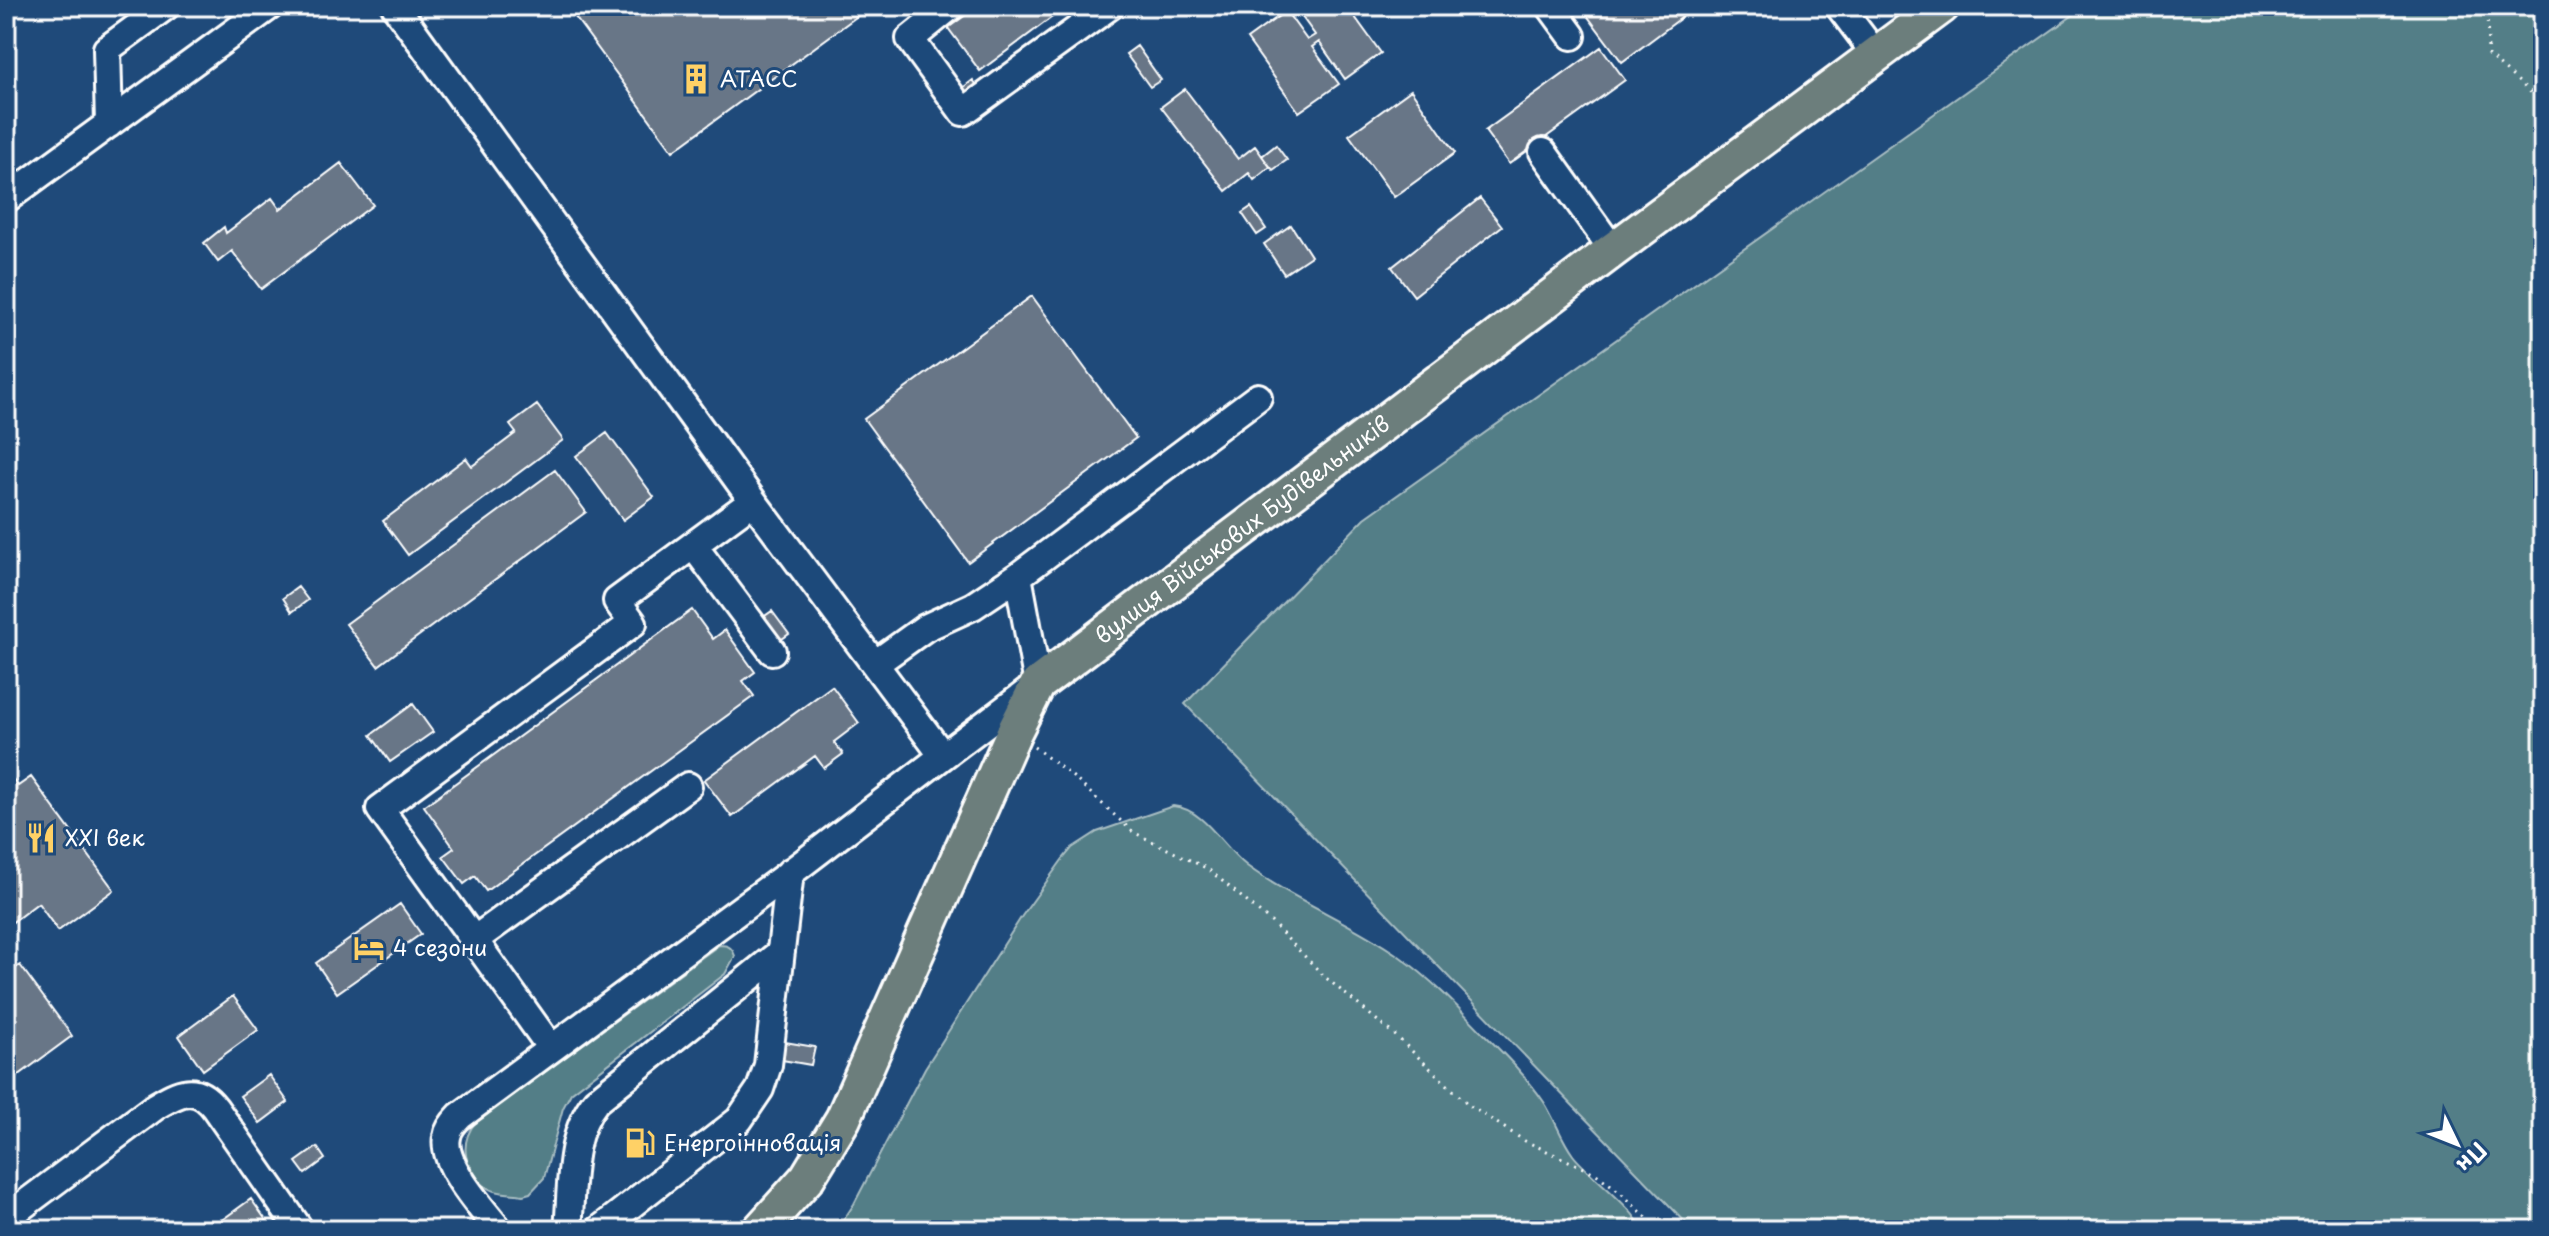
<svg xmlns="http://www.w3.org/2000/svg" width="2549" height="1236" viewBox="0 0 2549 1236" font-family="'Playpen Sans',sans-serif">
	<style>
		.green { fill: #537e87; stroke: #a9bec3; stroke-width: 2 }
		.building { fill: #687687; stroke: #fff; stroke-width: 2 }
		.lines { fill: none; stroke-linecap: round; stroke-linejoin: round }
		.minor-casing { stroke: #fff; stroke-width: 32 }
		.major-casing { stroke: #fff; stroke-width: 40 }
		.path { stroke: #fff; stroke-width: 3; stroke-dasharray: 2 6; stroke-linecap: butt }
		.minor { stroke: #1f4a7a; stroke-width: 26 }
		.major { stroke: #6c7e7c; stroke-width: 34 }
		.labels { text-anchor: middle; stroke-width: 6; stroke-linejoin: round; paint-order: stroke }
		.poi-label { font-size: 22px; fill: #fff; stroke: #1f4a7a; text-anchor: start }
		.street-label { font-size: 22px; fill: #fff; stroke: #1f4a7a }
	</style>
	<rect width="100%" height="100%" fill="#1f4a7a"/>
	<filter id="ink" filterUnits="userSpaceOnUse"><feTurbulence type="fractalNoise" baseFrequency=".0125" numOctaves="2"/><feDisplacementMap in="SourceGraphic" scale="16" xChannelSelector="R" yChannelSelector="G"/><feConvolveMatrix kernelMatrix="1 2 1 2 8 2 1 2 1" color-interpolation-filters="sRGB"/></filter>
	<g filter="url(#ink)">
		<path class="green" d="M2086 6H2543V1230H1693L1185 704 1365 518Z
			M1173 806C1205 809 1223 848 1247 866 1295 901 1351 922 1399 956 1430 978 1457 1006 1484 1034 1505 1055 1527 1077 1544 1102 1555 1119 1561 1139 1573 1155 1588 1175 1639 1211 1641 1230H837L854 1204 925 1068 1022 916 1062 860 1072 848 1097 832Z
			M719 945C728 945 732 947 735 956L725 974 571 1093 563 1108 544 1178 530 1193 523 1195C511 1193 494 1194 485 1186 464 1170 459 1143 475 1123Z"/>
		<path class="building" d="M567 6H871L673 151Z
			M978 6H1067L980 71 948 28Z
			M1294 6H1347L1381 53 1345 79 1319 42 1312 47 1339 84 1299 112 1247 39 1286 11 1307 40 1315 35Z
			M1580 6H1697L1622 62Z
			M1137 46 1161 80 1150 87 1126 54Z
			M1601 47 1625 80 1509 164 1485 131Z
			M973 80 982 92 967 102 959 91Z
			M1185 89 1238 159 1255 146 1270 167 1254 180 1249 173 1226 191 1161 107Z
			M1411 90 1455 153 1394 197 1349 135Z
			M1276 145 1287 160 1273 170 1262 156Z
			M341 163 373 205 261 289 232 251 218 262 204 243 224 227 226 233 272 198 280 209Z
			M1480 198 1502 226 1414 296 1392 267Z
			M1251 207 1266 229 1257 235 1242 213Z
			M1291 225 1311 256 1284 274 1264 244Z
			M1032 296 1136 438 968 562 864 419Z
			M537 405 563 440 408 555 383 521 466 458 472 466 516 433 510 425Z
			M607 433 654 497 623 520 576 456Z
			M555 470 586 512 378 666 346 624Z
			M298 587 308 600 292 612 283 598Z
			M692 610 713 639 725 630 755 672 743 681 754 696 486 891 475 876 464 884 443 856 454 848 424 806Z
			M772 611 789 634 779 641 762 618Z
			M832 686 859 723 834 742 843 754 824 768 815 756 732 817 704 780Z
			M413 704 433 732 390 762 371 735Z
			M6 769 18 786 31 777 114 890 58 931 38 903 6 927Z
			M400 904 421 934 337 993 316 963Z
			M20 965 72 1036 15 1078 6 1065V975Z
			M233 996 258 1030 203 1070 179 1036Z
			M785 1042 815 1047 811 1065 782 1060Z
			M269 1075 288 1102 260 1123 240 1096Z
			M317 1147 325 1159 305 1174 296 1162Z
			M251 1199 273 1230H208Z"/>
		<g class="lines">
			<g class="minor-casing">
				<path id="minor" d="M395 6 753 501 943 756 1038 684 1018 576 1258 397
					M951 6 910 39 963 112 1110 6
					M1550 6 1572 36
					M1839 6 1876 55
					M109 124 107 49 166 6
					M1543 152 1613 250
					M6 199 270 6
					M693 545 772 651
					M875 664 925 628 973 606 1018 576
					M474 940 380 809 633 623 617 601 753 501
					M551 1048 474 940 688 786
					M6 1218 156 1106C179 1092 196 1083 215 1108L300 1230
					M499 1230C483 1210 441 1164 447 1137 448 1129 454 1122 460 1116L798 867 943 756
					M568 1230C572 1188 568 1135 596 1101L781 952
					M599 1230 739 1120 760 1089 768 1065 790 872"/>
			</g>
			<g class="major-casing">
				<g id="major">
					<path id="s1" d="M760 1230 807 1178 843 1119 1014 732 1038 684 1613 250 1942 6"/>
				</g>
			</g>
			<path class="path" d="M2487 6 2488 55 2543 103
				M1034 747 1073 777 1133 832 1208 869 1271 922 1325 977 1397 1037 1470 1106 1525 1141 1595 1173 1619 1191 1660 1230"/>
			<use href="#minor" class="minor"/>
			<use href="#major" class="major"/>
		</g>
	</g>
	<defs>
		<g id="building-bare" transform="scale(2.4)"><path d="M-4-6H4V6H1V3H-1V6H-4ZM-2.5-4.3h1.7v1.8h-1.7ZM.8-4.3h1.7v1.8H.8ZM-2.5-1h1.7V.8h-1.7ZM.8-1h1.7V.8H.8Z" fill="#ffd166" stroke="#1f4a7a" stroke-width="2.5" paint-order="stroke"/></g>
		<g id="restaurant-bare" transform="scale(2.4)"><path d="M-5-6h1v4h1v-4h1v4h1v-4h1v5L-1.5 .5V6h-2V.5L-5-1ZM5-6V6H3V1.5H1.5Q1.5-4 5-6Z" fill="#ffd166" stroke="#1f4a7a" stroke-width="2.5" paint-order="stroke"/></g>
		<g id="hotel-bare" transform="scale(2.4)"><path d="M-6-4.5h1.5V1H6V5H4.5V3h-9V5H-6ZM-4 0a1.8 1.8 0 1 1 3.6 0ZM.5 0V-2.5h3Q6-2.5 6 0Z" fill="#ffd166" stroke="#1f4a7a" stroke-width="2.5" paint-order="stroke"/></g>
		<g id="fuel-bare" transform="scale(2.4)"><path d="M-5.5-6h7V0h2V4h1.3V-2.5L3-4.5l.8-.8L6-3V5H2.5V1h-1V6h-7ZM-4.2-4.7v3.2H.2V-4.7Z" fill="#ffd166" stroke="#1f4a7a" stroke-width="2.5" paint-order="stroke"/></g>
	</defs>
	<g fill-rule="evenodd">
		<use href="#building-bare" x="696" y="79"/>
		<use href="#restaurant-bare" x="41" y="838"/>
		<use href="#hotel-bare" x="369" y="948"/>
		<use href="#fuel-bare" x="640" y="1143"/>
	</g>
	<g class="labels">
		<g class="poi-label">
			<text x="720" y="87">АТАСС</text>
			<text x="65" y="846">XXI век</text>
			<text x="393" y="956">4 сезони</text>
			<text x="664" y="1151">Енергоінновація</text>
		</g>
		<g class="street-label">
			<text dy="8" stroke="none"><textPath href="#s1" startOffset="872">вулиця Військових Будівельників</textPath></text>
		</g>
	</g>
	<rect width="2549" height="1236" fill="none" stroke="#1f4a7a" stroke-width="32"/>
	<rect x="16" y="16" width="2517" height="1204" fill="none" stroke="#fff" stroke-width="3" filter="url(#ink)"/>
	<g transform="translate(2457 1144) rotate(133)" stroke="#1f4a7a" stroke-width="6" paint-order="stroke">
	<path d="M0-6L14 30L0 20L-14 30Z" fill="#ffffff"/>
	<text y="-12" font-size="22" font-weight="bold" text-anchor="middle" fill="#ffffff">Пн</text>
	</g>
</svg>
